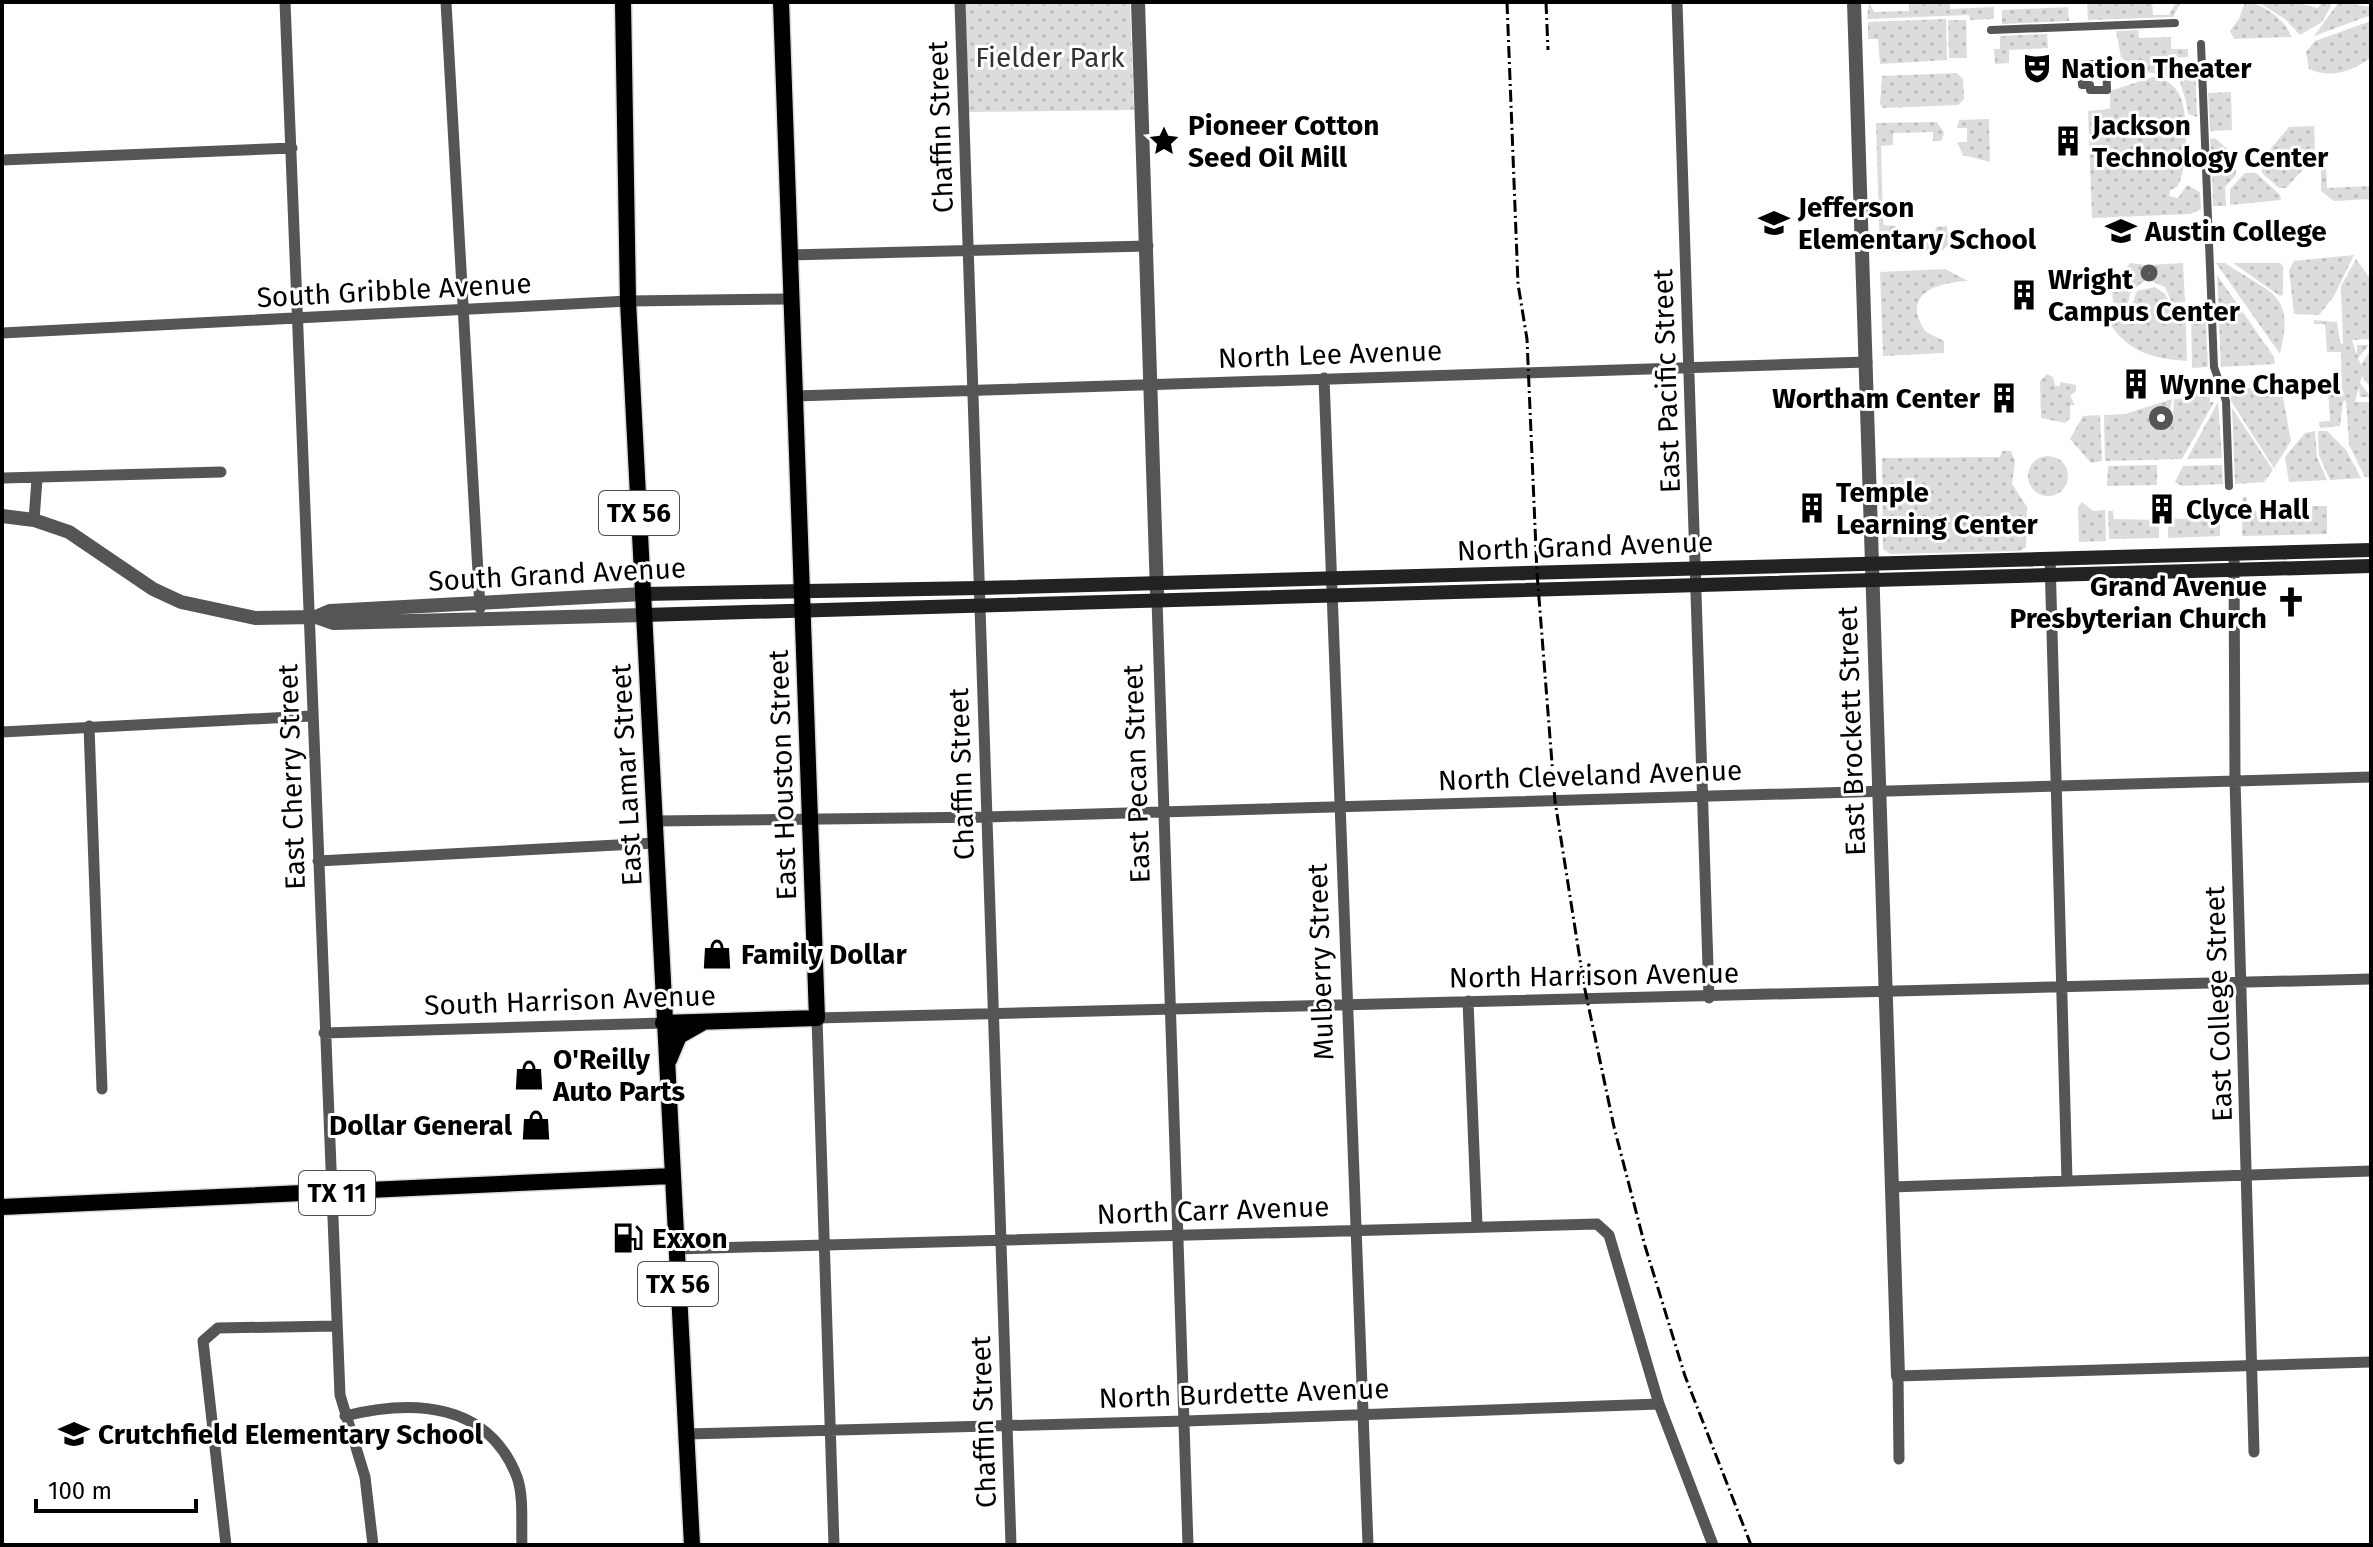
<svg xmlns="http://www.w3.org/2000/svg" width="2373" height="1547" viewBox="0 0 2373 1547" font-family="'Fira Sans',sans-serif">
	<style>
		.grass { fill: url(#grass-dots) }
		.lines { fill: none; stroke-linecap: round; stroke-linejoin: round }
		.primary-casing { stroke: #dbdbdb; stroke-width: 19 }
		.pedestrian { stroke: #555; stroke-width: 8 }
		.minor { stroke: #555; stroke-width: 11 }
		.tertiary { stroke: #555; stroke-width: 14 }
		.secondary { stroke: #222; stroke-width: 14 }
		.primary { stroke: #000; stroke-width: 16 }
		.rail { stroke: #000; stroke-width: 3; stroke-dasharray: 12 4 2 4; stroke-linecap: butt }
		.labels { text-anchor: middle; stroke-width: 6; stroke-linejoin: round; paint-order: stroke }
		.shield { fill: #fff; stroke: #4c4c4c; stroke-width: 2 }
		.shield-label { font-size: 26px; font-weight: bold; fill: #000 }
		.park-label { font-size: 28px; fill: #333; stroke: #fff }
		.poi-label { font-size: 28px; font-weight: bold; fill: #000; stroke: #fff; text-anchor: start }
		.street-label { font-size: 28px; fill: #000; stroke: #fff }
	</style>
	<defs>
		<pattern id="grass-dots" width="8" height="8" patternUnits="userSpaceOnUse" patternTransform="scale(2)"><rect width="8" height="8" fill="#dcdcdc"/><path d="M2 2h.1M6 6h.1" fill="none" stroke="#bbb" stroke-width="1.8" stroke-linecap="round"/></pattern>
	</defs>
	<rect width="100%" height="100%" fill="#fff"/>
	<path class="grass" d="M965 2H1130L1134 110 969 112Z
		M1869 2 1874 12 1909 11V2H1950V9L1994 7V19L1970 20 1969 15 1867 19Z
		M2087 2H2152L2153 15H2169L2176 2H2181L2173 17 2088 20Z
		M2245 2C2262 2 2288 22 2291 37L2234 39 2230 31 2239 19Z
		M2258 2H2294L2318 8 2322 2H2330L2331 6 2322 22 2300 35 2285 19Z
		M2339 2 2371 7V15L2314 36Z
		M2068 7 2069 21 2002 24V10Z
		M1946 19 1947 60 1880 64 1878 39H1868V22Z
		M1948 20H1966L1967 58H1949Z
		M2371 21V57C2354 71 2331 79 2309 69L2306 52 2315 41Z
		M2138 30 2139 38 2171 37V49H2188V57L2173 58 2171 75 2144 72 2121 57 2116 31Z
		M2047 34 2048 48 2009 50V63L1995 64 1994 49H2000V36Z
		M2178 64H2195L2197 117 2188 114C2187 95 2177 83 2178 64Z
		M1957 73 1963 79 1964 99 1958 105 1883 108 1880 104 1882 76Z
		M2153 77C2165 79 2173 83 2179 94 2189 111 2188 171 2177 187L2170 190 2169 196 2178 198 2187 185 2200 192 2201 209 2190 214 2092 218 2088 111 2110 109V91Z
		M2231 92 2232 130 2210 131 2208 93Z
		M1989 119 1990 162 1963 155 1957 142H1967V128H1957L1959 120Z
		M1937 122 1944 133 1941 141H1933V132L1893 133V145L1881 146 1883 225 1896 226 1898 236 1935 235 1936 227 1947 226 1948 245 1943 250 1880 252 1876 123Z
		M2314 126 2315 154 2310 158 2262 159 2289 127Z
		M2215 138 2234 155 2236 175 2225 187 2226 206H2213L2212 168 2217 173 2223 170 2220 159 2212 165 2210 139Z
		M2307 165 2286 188H2279L2262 173V166Z
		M2326 167 2327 188 2371 186V199L2334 201 2321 191V171Z
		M2245 173H2256L2280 195 2281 200 2230 205V189Z
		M2354 255 2334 296 2319 315 2294 314 2289 270 2294 261Z
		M2356 259 2371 280V339L2352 340 2357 356V345H2369L2358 358 2361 365 2371 349V389L2362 376 2360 383 2371 397H2360L2359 386 2355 402H2371L2370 478 2365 477 2349 445 2346 400 2343 402 2340 426 2320 428 2319 422 2330 421 2328 390 2342 389 2341 352H2327L2325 324H2314V320L2337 322 2340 343 2343 344 2341 286Z
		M2130 263 2146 265 2147 270 2150 265 2183 263 2185 302 2172 303 2165 287 2151 281 2150 277 2131 291 2127 306 2113 302 2112 287Z
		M2216 263H2225C2272 295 2295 292 2280 354Z
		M2233 263H2280L2283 266V294L2280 296Z
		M1945 269 1968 281C1938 282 1899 294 1926 332L1944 341V353L1883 356 1880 272Z
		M2217 275 2274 357 2275 364 2221 367Z
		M2155 287 2166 295 2169 307 2185 306 2187 361C2156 359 2129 353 2111 325L2113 312 2131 308 2137 291Z
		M2205 306 2208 367 2192 368 2191 307Z
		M2047 374 2053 377 2055 386H2060V382L2076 385V391L2070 396 2075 405H2070V418L2065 423 2041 418 2040 381Z
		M2281 387 2291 441 2274 468 2231 401V389Z
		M2193 389H2209L2210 402H2214L2182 459 2105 461 2104 415 2125 414 2172 399 2169 418 2163 411 2154 416 2156 424 2165 426 2173 419 2174 399 2194 398Z
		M2218 402 2222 458 2187 459Z
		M2232 408 2273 470 2264 482 2235 484Z
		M2100 415 2102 461 2091 463 2070 439 2083 416Z
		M2315 431 2317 457 2327 480 2289 482 2285 457 2305 433Z
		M2318 431H2327L2346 450 2361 478 2330 480 2319 455Z
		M2002 451H2011L2015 461 2012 484 2027 507 2026 547 2020 551 1890 554 1883 549 1882 458 2000 457Z
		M2028 476a20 20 0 1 1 40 0a20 20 0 1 1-40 0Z
		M2157 465V485L2107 486 2108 466Z
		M2222 465 2223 484 2182 486 2175 482 2183 466Z
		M2243 497H2247V511H2256L2257 518 2312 517V506H2327V534L2242 536Z
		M2082 502 2093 511 2105 510 2106 541 2079 542 2078 507Z
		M2108 511H2113L2114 519 2159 520V538L2109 539Z
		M2220 518V536L2168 538V519Z"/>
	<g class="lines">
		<g class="primary-casing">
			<path id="primary" d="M623 2 628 301 692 1545
				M663 1023 817 1018 781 2
				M669 1060 679 1036 702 1023
				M2 1207 671 1176"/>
		</g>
		<path class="pedestrian" d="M1991 30 2175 23
			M2201 44 2214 367 2226 401 2229 486
			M2106 63 2107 90H2090V85H2082L2081 65Z
			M2144.5 273a4.5 4.5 0 1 1 9 0a4.5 4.5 0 1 1-9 0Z
			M2153 418a8 8 0 1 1 16 0a8 8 0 1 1-16 0Z"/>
		<path class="minor" d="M285 2 340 1395 365 1477 373 1545
			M446 2 480 608
			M960 2 1011 1545
			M1677 2 1709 998
			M2 160 292 148
			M789 255 1148 246
			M2 333 628 301 789 299
			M1324 378 1368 1545
			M795 396 1867 362
			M4 478 221 472
			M34 520 37 479
			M2234 554 2235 780 2254 1452
			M2050 558 2067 1181
			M1157 600 1188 1545
			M89 726 102 1089
			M2 732 311 716
			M654 821 987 817 2371 777
			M318 861 655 843
			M1468 1001 1477 1225
			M324 1033 663 1023
			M1891 1187 2371 1171
			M676 1249 1597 1224 1609 1235 1659 1404 1713 1545
			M345 1416C413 1399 488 1402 517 1477 524 1496 521 1525 522 1545
			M686 1434 1186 1421 1659 1404
			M1899 1459 1898 1376 2371 1362
			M226 1545 203 1341 218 1328 337 1326
			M834 1545 817 1018 2371 979"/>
		<path class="tertiary" d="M1138 2 1157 593
			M1854 2 1898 1376
			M2 516 34 520 69 532 153 589 181 602 255 618 316 617 333 623 644 615
			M316 617 330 611 643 594"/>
		<path class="secondary" d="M643 594 979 588 2371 550
			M644 615 2371 566"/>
		<use href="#primary" class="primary"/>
		<path class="rail" d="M1507 2 1518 284 1527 339 1537 573 1555 801 1584 985 1614 1127 1645 1246 1685 1376 1751 1545
			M1546 2 1548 50"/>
	</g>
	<defs>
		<g id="theatre-bare" transform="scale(2.4)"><path d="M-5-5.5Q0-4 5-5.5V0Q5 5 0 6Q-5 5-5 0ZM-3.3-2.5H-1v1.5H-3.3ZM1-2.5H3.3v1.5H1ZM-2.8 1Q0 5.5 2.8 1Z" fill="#000" stroke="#fff" stroke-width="2.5" paint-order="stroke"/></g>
		<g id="sight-bare" transform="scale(2.4)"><path d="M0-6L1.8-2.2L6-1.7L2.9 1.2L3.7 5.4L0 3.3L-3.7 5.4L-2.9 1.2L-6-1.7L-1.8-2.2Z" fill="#000" stroke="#fff" stroke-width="2.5" paint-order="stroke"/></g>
		<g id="building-bare" transform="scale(2.4)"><path d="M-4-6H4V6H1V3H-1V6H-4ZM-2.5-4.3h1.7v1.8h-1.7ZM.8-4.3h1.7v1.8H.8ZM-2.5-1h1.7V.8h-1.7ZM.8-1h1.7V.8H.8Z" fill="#000" stroke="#fff" stroke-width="2.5" paint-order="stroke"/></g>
		<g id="school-bare" transform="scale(2.4)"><path d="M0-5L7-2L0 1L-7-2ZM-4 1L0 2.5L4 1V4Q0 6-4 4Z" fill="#000" stroke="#fff" stroke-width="2.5" paint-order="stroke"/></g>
		<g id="university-bare" transform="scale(2.4)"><path d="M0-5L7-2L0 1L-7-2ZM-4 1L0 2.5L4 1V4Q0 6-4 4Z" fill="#000" stroke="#fff" stroke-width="2.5" paint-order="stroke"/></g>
		<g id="church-bare" transform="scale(2.4)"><path d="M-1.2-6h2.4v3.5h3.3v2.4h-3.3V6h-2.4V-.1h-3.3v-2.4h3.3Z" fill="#000" stroke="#fff" stroke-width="2.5" paint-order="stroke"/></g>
		<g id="shop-bare" transform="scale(2.4)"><path d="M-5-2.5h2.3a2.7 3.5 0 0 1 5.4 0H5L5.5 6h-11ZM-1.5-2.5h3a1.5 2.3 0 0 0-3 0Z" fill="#000" stroke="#fff" stroke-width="2.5" paint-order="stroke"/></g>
		<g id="fuel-bare" transform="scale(2.4)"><path d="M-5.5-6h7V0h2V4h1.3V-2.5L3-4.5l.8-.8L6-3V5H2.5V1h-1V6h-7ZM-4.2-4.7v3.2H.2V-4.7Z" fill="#000" stroke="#fff" stroke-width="2.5" paint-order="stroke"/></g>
	</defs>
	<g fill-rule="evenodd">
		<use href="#theatre-bare" x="2037" y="68"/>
		<use href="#sight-bare" x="1164" y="141"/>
		<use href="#building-bare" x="2068" y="141"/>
		<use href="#school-bare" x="1774" y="223"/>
		<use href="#university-bare" x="2121" y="231"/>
		<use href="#building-bare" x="2024" y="295"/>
		<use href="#building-bare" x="2136" y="384"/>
		<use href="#building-bare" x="2004" y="398"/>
		<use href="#building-bare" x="1812" y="508"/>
		<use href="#building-bare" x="2162" y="509"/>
		<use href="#church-bare" x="2291" y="602"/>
		<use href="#shop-bare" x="717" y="954"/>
		<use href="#shop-bare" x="529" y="1075"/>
		<use href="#shop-bare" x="536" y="1125"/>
		<use href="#fuel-bare" x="628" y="1238"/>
		<use href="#school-bare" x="74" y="1434"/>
	</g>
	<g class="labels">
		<g class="shield">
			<rect x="599" y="491" width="80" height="44" rx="6"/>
			<rect x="299" y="1171" width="76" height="44" rx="6"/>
			<rect x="638" y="1262" width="80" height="44" rx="6"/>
		</g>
		<g class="shield-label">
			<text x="639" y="522">TX 56</text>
			<text x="337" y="1202">TX 11</text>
			<text x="678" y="1293">TX 56</text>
		</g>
		<g class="park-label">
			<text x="1050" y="67">Fielder Park</text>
		</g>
		<g class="poi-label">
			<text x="2061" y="78">Nation Theater</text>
			<text x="1188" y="135">Pioneer Cotton<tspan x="1188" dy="32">Seed Oil Mill</tspan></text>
			<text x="2092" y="135">Jackson<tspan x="2092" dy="32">Technology Center</tspan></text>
			<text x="1798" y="217">Jefferson<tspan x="1798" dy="32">Elementary School</tspan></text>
			<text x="2145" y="241">Austin College</text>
			<text x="2048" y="289">Wright<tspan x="2048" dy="32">Campus Center</tspan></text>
			<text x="2160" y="394">Wynne Chapel</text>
			<text x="1980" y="408" text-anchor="end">Wortham Center</text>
			<text x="1836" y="502">Temple<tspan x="1836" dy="32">Learning Center</tspan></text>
			<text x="2186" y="519">Clyce Hall</text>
			<text x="2267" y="596" text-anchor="end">Grand Avenue<tspan x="2267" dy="32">Presbyterian Church</tspan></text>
			<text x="741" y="964">Family Dollar</text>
			<text x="553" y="1069">O'Reilly<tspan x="553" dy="32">Auto Parts</tspan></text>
			<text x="512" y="1135" text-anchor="end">Dollar General</text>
			<text x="652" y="1248">Exxon</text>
			<text x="98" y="1444">Crutchfield Elementary School</text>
		</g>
		<g class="street-label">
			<text transform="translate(940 127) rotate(-92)" y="10">Chaffin Street</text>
			<text transform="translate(394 290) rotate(-3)" y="10">South Gribble Avenue</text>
			<text transform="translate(1330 354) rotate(-2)" y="10">North Lee Avenue</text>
			<text transform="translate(1666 381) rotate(-92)" y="10">East Pacific Street</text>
			<text transform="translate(1585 546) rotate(-2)" y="10">North Grand Avenue</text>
			<text transform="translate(557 574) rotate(-3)" y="10">South Grand Avenue</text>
			<text transform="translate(1851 731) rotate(-92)" y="10">East Brockett Street</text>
			<text transform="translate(961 774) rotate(-92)" y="10">Chaffin Street</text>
			<text transform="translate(1136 774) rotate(-92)" y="10">East Pecan Street</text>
			<text transform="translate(626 775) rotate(-93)" y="10">East Lamar Street</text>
			<text transform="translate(782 775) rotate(-92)" y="10">East Houston Street</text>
			<text transform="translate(1590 775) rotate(-2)" y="10">North Cleveland Avenue</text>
			<text transform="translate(291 777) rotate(-92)" y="10">East Cherry Street</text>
			<text transform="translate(1320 962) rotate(-92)" y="10">Mulberry Street</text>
			<text transform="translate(1594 975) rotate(-1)" y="10">North Harrison Avenue</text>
			<text transform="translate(570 1000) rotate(-2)" y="10">South Harrison Avenue</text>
			<text transform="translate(2218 1004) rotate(-92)" y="10">East College Street</text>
			<text transform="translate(1213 1210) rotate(-2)" y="10">North Carr Avenue</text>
			<text transform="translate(1244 1393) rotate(-2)" y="10">North Burdette Avenue</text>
			<text transform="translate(983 1422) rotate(-92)" y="10">Chaffin Street</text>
		</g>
	</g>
	<rect width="2373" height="1547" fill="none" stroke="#000000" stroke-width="8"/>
	<path d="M36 1499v12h160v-12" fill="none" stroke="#000000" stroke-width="4"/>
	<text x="48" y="1499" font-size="24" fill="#000000" stroke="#ffffff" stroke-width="6" paint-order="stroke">100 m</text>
</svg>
